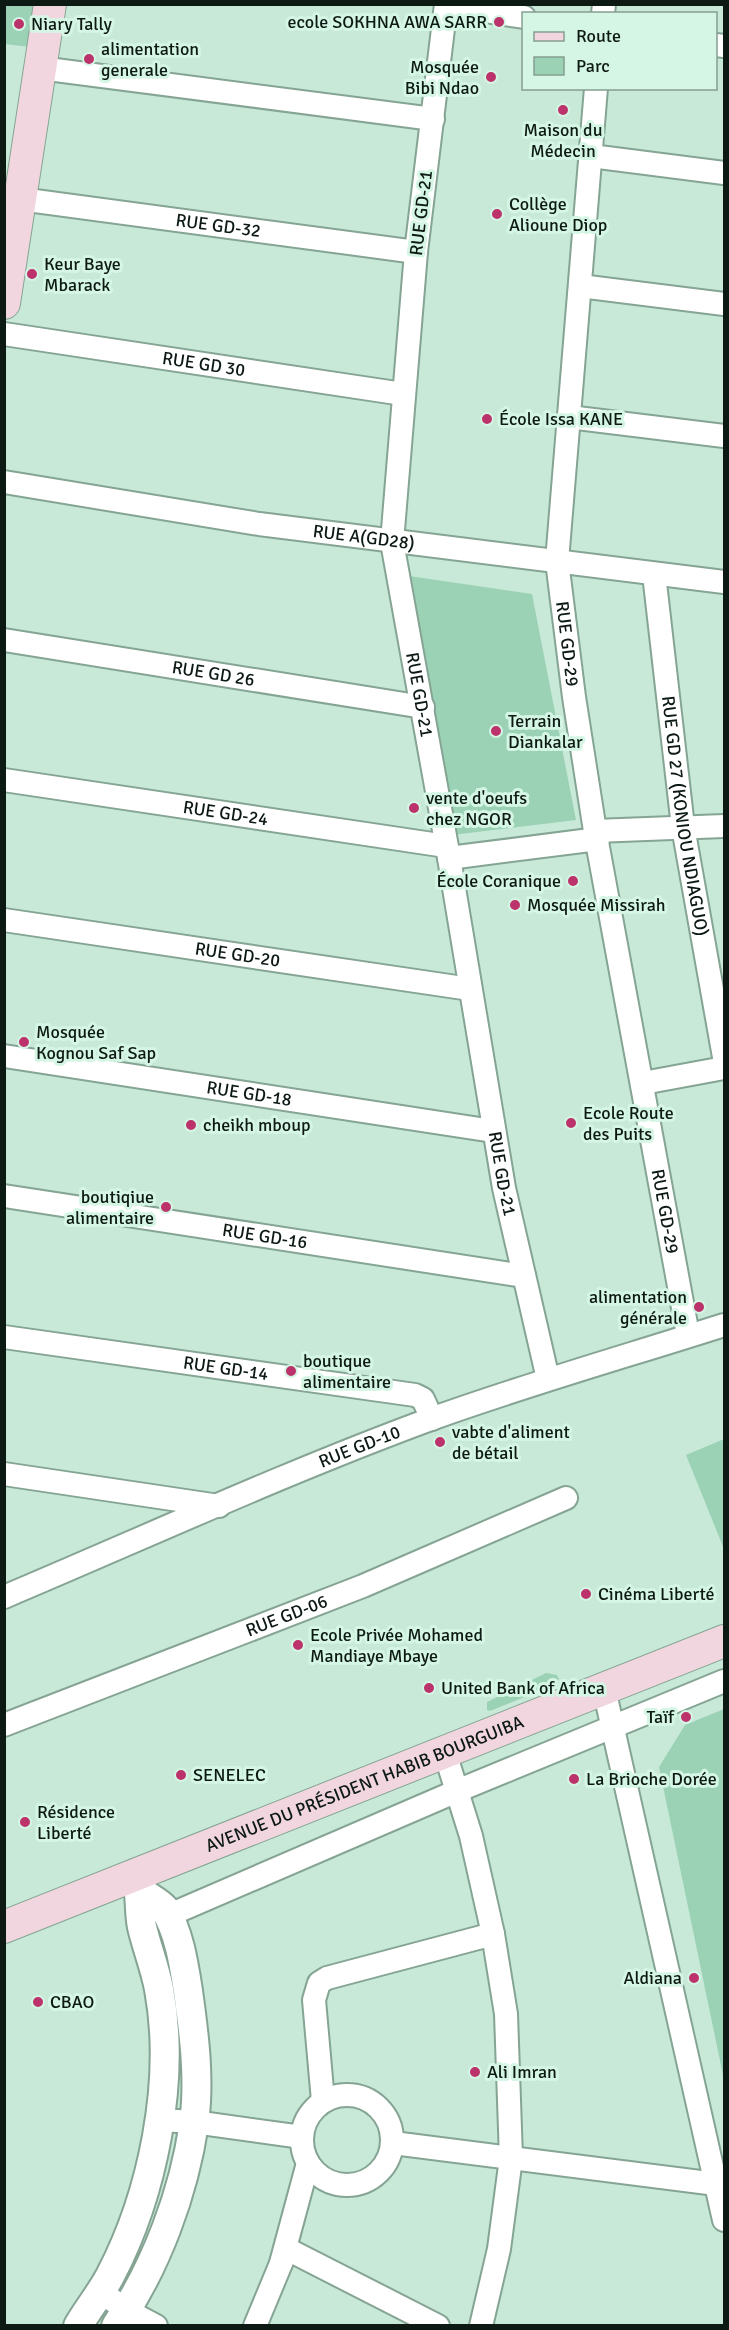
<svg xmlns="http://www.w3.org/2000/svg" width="729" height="2330" viewBox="0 0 729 2330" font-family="Signika,sans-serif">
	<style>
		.green { fill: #9bd2b5 }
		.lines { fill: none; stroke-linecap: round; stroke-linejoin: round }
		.minor-casing { stroke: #85a493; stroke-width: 26 }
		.tertiary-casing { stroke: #85a493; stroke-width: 32 }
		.secondary-casing { stroke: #85a493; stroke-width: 34 }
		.minor { stroke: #fff; stroke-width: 22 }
		.tertiary { stroke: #fff; stroke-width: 28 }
		.secondary { stroke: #f1d6df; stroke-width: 32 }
		.poi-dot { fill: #bc326a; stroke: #d5f6e4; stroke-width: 2 }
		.labels { text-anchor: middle; stroke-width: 6; stroke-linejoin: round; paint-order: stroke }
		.poi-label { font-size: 18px; fill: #0d1913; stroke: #d5f6e4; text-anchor: start }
		.street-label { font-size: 18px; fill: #0d1913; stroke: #d5f6e4 }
	</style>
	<rect width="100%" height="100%" fill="#c8e9d7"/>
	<path class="green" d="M5 5H37L30 47 5 44Z
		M409 576 532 594 576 820 452 835Z
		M724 1439V1549L686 1455Z
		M546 1673 557 1675 559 1679 554 1685 490 1711 487 1710V1702Z
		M724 1709V2080L659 1767 685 1725Z"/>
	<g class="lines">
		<g class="minor-casing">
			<g id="minor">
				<path id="s1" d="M446 4 416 252 392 542 449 858 504 1188 548 1379"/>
				<path d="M446 5 524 17"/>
				<path d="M603 14 604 4"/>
				<path d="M716 45 724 46"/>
				<path d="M40 68 433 119"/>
				<path id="s2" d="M596 88 557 561 574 697 595 831 688 1335"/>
				<path d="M591 156 724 173"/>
				<path id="s3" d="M20 199 416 252"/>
				<path d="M580 286 724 304"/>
				<path id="s4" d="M4 334 403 394"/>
				<path d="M569 417 724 436"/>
				<path id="s5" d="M4 482 259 524 724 582"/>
				<path id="s6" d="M654 574 683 827 724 1057"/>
				<path id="s7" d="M4 640 423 707"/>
				<path id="s8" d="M4 780 446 846"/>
				<path d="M595 831 724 826"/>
				<path d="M449 858 598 839"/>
				<path id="s9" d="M4 920 470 989"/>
				<path id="s10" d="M4 1056 493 1131"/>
				<path d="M643 1083 724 1068"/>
				<path id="s11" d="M4 1196 524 1276"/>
				<path id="s12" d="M4 1337 415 1395 423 1399 432 1419"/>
				<path d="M4 1474 219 1506"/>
				<path id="s13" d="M4 1597C146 1537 287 1472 431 1419 528 1384 627 1356 724 1325"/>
				<path d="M604 1689 724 2220"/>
				<path id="s14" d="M4 1725 363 1586 566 1498"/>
				<path d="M445 1753 471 1836 493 1934 506 2014 511 2158 499 2249 481 2326"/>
				<path d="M167 1916 457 1791 724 1681"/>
				<circle cx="347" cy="2140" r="45"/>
				<path d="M323 2101 314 2000 319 1983 327 1978 493 1934"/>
				<path d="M160 2120 194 2122 302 2137"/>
				<path d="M393 2143 724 2185"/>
				<path d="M281 2263 308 2163"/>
				<path d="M100 2291 126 2310 156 2326"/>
				<path d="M255 2326 287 2249 438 2326"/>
			</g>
		</g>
		<g class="tertiary-casing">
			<path id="tertiary" d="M78 2326C88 2309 101 2293 110 2276 153 2194 176 2081 159 1989 155 1968 147 1948 142 1927 138 1907 142 1895 135 1874
				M116 2326C156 2267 184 2193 194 2123 200 2079 194 2034 188 1991 184 1965 179 1931 164 1908 159 1902 148 1897 142 1892"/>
		</g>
		<g class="secondary-casing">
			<g id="secondary">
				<path d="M4 303 50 4"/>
				<path id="s15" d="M4 1927 724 1641"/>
			</g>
		</g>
		<use href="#minor" class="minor"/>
		<use href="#tertiary" class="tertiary"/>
		<use href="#secondary" class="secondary"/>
	</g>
	<g class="poi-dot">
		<circle cx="499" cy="22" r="6"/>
		<circle cx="19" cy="24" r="6"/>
		<circle cx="89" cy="59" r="6"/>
		<circle cx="491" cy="77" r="6"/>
		<circle cx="563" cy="110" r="6"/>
		<circle cx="497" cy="214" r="6"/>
		<circle cx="32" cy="274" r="6"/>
		<circle cx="487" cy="419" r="6"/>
		<circle cx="496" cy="731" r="6"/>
		<circle cx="414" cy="808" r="6"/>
		<circle cx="573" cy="881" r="6"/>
		<circle cx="515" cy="905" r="6"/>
		<circle cx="24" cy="1042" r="6"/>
		<circle cx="571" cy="1123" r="6"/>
		<circle cx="191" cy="1125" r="6"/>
		<circle cx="166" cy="1207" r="6"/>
		<circle cx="699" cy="1307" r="6"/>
		<circle cx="291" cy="1371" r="6"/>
		<circle cx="440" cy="1442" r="6"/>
		<circle cx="586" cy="1594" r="6"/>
		<circle cx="298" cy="1645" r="6"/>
		<circle cx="429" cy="1688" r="6"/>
		<circle cx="686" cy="1717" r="6"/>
		<circle cx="181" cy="1775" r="6"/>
		<circle cx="574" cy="1779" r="6"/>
		<circle cx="25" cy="1822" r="6"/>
		<circle cx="694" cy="1978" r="6"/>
		<circle cx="38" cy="2002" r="6"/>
		<circle cx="475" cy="2072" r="6"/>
	</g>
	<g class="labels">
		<g class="poi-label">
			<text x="487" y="28" text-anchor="end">ecole SOKHNA AWA SARR</text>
			<text x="31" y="30">Niary Tally</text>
			<text x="101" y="55">alimentation<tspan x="101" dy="21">generale</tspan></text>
			<text x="479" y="73" text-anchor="end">Mosquée<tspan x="479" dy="21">Bibi Ndao</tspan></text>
			<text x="563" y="136" text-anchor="middle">Maison du<tspan x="563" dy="21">Médecin</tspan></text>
			<text x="509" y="210">Collège<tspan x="509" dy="21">Alioune Diop</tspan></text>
			<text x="44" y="270">Keur Baye<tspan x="44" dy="21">Mbarack</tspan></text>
			<text x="499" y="425">École Issa KANE</text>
			<text x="508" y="727">Terrain<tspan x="508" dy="21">Diankalar</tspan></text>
			<text x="426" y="804">vente d'oeufs<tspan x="426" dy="21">chez NGOR</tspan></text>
			<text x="561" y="887" text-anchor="end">École Coranique</text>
			<text x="527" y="911">Mosquée Missirah</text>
			<text x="36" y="1038">Mosquée<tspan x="36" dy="21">Kognou Saf Sap</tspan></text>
			<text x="583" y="1119">Ecole Route<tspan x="583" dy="21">des Puits</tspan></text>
			<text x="203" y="1131">cheikh mboup</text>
			<text x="154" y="1203" text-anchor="end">boutiqiue<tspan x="154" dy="21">alimentaire</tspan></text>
			<text x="687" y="1303" text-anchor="end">alimentation<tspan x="687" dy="21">générale</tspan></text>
			<text x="303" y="1367">boutique<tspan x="303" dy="21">alimentaire</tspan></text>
			<text x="452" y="1438">vabte d'aliment<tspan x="452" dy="21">de bétail</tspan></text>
			<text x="598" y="1600">Cinéma Liberté</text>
			<text x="310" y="1641">Ecole Privée Mohamed<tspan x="310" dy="21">Mandiaye Mbaye</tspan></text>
			<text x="441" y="1694">United Bank of Africa</text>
			<text x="674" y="1723" text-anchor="end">Taïf</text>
			<text x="193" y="1781">SENELEC</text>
			<text x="586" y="1785">La Brioche Dorée</text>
			<text x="37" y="1818">Résidence<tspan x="37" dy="21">Liberté</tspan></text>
			<text x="682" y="1984" text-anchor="end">Aldiana</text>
			<text x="50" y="2008">CBAO</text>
			<text x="487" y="2078">Ali Imran</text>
		</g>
		<g class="street-label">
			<text transform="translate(421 213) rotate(-83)" y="6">RUE GD-21</text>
			<text dy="6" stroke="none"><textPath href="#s3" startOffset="200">RUE GD-32</textPath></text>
			<text dy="6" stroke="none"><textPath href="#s4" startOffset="202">RUE GD 30</textPath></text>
			<text dy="6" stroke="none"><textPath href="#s5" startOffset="364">RUE A(GD28)</textPath></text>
			<text dy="6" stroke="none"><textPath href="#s2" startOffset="558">RUE GD-29</textPath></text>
			<text dy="6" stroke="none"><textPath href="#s7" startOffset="212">RUE GD 26</textPath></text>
			<text dy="6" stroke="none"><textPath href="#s1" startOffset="696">RUE GD-21</textPath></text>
			<text dy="6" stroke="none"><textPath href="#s8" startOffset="224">RUE GD-24</textPath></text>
			<text dy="6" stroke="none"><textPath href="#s6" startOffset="244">RUE GD 27 (KONIOU NDIAGUO)</textPath></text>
			<text dy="6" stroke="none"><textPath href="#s9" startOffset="236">RUE GD-20</textPath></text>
			<text dy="6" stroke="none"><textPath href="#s10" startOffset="248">RUE GD-18</textPath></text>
			<text dy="6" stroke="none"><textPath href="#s1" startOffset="1182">RUE GD-21</textPath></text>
			<text dy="6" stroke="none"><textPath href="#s2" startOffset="1134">RUE GD-29</textPath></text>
			<text dy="6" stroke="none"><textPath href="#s11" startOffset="264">RUE GD-16</textPath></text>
			<text dy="6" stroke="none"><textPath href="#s12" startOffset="224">RUE GD-14</textPath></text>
			<text dy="6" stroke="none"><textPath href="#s13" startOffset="386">RUE GD-10</textPath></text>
			<text dy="6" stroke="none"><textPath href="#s14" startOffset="303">RUE GD-06</textPath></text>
			<text dy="6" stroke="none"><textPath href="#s15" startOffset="388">AVENUE DU PRÉSIDENT HABIB BOURGUIBA</textPath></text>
		</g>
	</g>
	<rect width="729" height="2330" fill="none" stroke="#0d1913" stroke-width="12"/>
	<rect x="522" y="12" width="195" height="78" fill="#d5f6e4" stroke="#859e90" stroke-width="1.5"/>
	<rect x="534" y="32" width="30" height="9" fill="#f1d6df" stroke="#859e90" stroke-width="1.5"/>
	<text x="576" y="42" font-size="18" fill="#0d1913">Route</text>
	<rect x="534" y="57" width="30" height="18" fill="#9bd2b5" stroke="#859e90" stroke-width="1.5"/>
	<text x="576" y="72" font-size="18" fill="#0d1913">Parc</text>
</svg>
